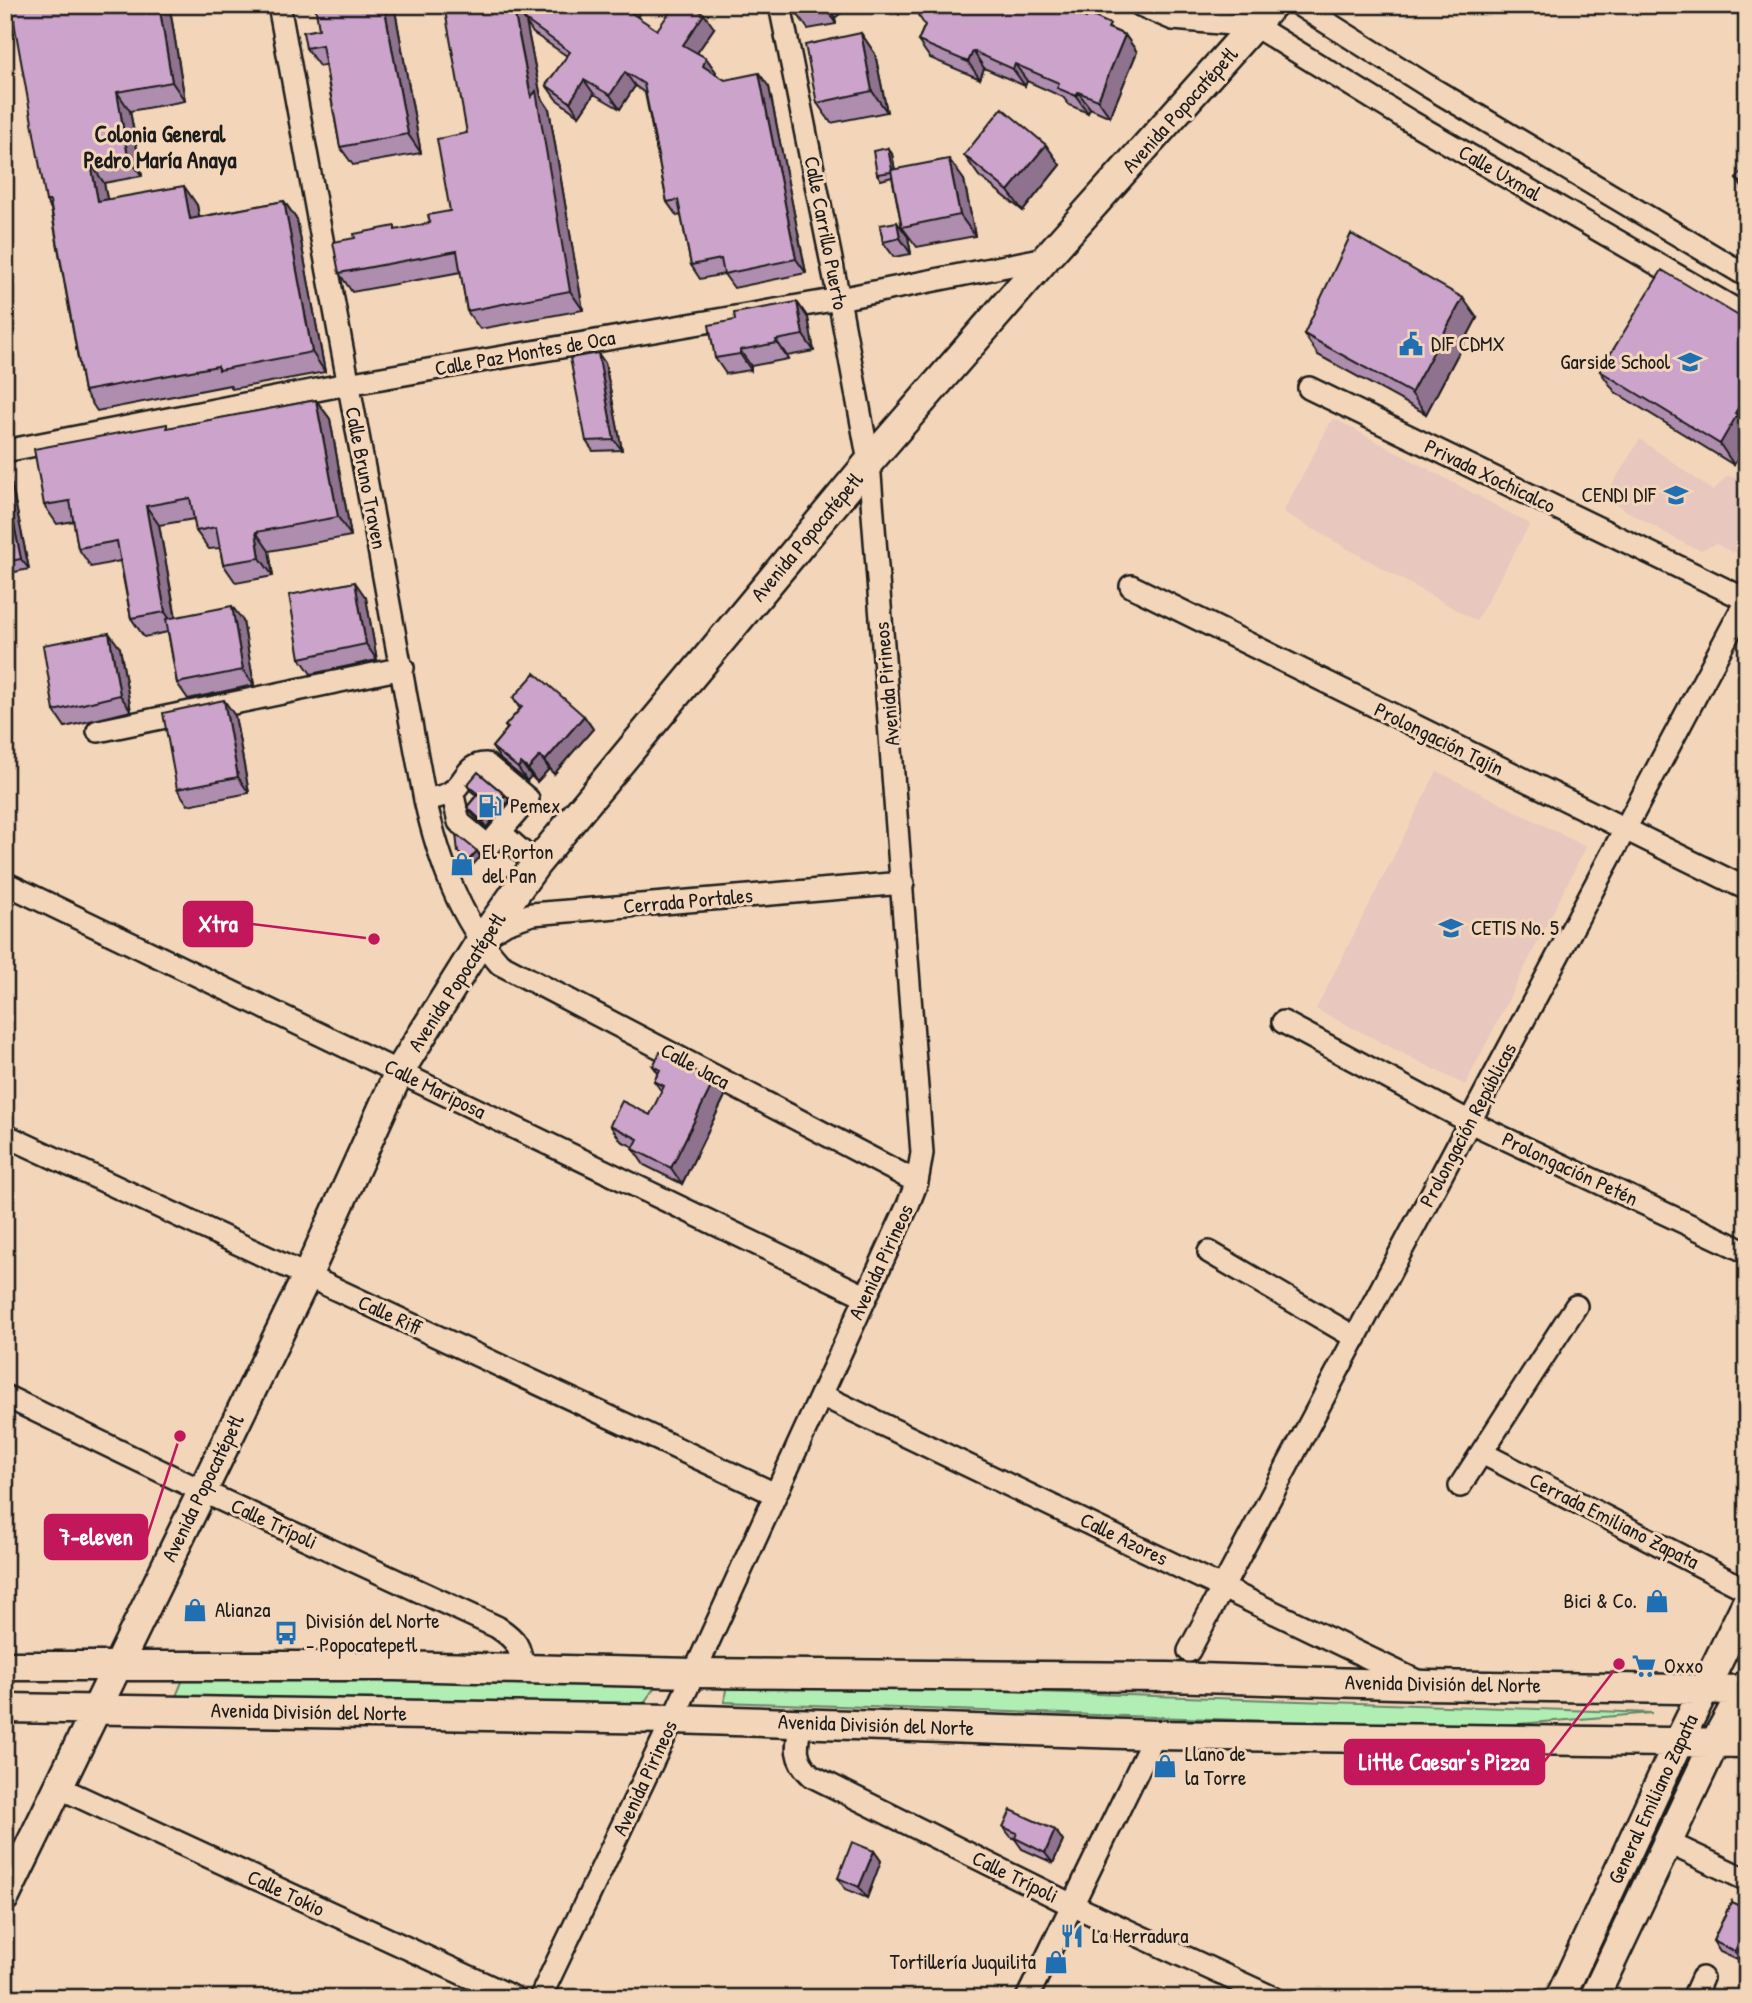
<svg xmlns="http://www.w3.org/2000/svg" width="1752" height="2003" viewBox="0 0 1752 2003" font-family="'Patrick Hand',sans-serif">
	<style>
		.built { fill: #e7c7be }
		.green { fill: #b1eeb4; stroke: #668568; stroke-width: 2 }
		.lines { fill: none; stroke-linecap: round; stroke-linejoin: round }
		.minor-casing { stroke: #1c1c1c; stroke-width: 26 }
		.major-casing { stroke: #1c1c1c; stroke-width: 33 }
		.minor { stroke: #f3d6b9; stroke-width: 21 }
		.major { stroke: #f3d6b9; stroke-width: 28 }
		.wall { fill: #af8daf; stroke: #1c1c1c; stroke-width: 2 }
		.shaded-wall { fill: #8f738e; stroke: #1c1c1c; stroke-width: 2 }
		.building { fill: #cca4cb; stroke: #1c1c1c; stroke-width: 2 }
		.labels { text-anchor: middle; stroke-width: 6; stroke-linejoin: round; paint-order: stroke }
		.street-label { font-size: 21px; fill: #1c1c1c; stroke: #f3d6b9 }
		.poi-label { font-size: 21px; fill: #1c1c1c; stroke: #f3d6b9; text-anchor: start }
		.neighbourhood-label { font-size: 23px; font-weight: bold; fill: #1c1c1c; stroke: #f3d6b9 }
		.leader { fill: none; stroke: #c2185b; stroke-width: 2.5 }
		.callout-dot { fill: #c2185b; stroke: #f3d6b9; stroke-width: 2.5 }
		.callout { fill: #c2185b; stroke: #c2185b; stroke-width: 2.5 }
		.callout-label { font-size: 23px; text-anchor: middle; font-weight: bold; fill: #fff }
	</style>
	<rect width="100%" height="100%" fill="#f3d6b9"/>
	<filter id="ink" filterUnits="userSpaceOnUse"><feTurbulence type="fractalNoise" baseFrequency=".0143" numOctaves="2"/><feDisplacementMap in="SourceGraphic" scale="14" xChannelSelector="R" yChannelSelector="G"/><feConvolveMatrix kernelMatrix="1 2 1 2 8 2 1 2 1" color-interpolation-filters="sRGB"/></filter>
	<g filter="url(#ink)">
		<path class="built" d="M1333 418 1530 524 1476 621 1283 512Z
			M1640 439 1713 491 1727 476 1736 478 1747 462V537L1733 553 1716 544 1700 550 1689 546 1604 498Z
			M1437 771 1586 847 1465 1085 1316 1009Z"/>
		<path class="green" d="M184 1677 657 1684 643 1704 174 1701Z
			M727 1683H770L1652 1713 1471 1728 724 1702Z"/>
		<g class="lines">
			<g class="minor-casing">
				<path id="minor" d="M279 5 425 800C439 860 459 918 500 964L917 1182
					M1140 5 1173 19 1255 26 1408 120 1747 316
					M1299 5 1428 86 1747 276
					M1309 388 1747 600
					M5 451 347 384 839 299 1046 258
					M1131 586 1747 889
					M98 731 403 668
					M425 800C434 798 446 796 453 791 465 781 468 763 486 764L528 799 488 846 459 822 452 791
					M500 832 536 864
					M5 883 865 1296
					M490 933 506 923 532 914 903 883
					M1283 1022 1470 1122 1747 1252
					M5 1135 775 1494
					M1209 1252 1356 1338
					M821 1395 1421 1683
					M5 1396 202 1491 497 1627C517 1640 520 1646 523 1669
					M1482 1453 1747 1590
					M1460 1486 1576 1306
					M1189 1651 1747 599
					M801 1723C796 1746 793 1759 812 1776L1072 1905 1274 1998
					M58 1787 515 1998
					M1667 1842 1747 1880
					M540 1998 673 1719 908 1205 917 1182 922 1153 869 462 839 299 780 5
					M1027 1998 1155 1735
					M1693 1998 1702 1978"/>
			</g>
			<g class="major-casing">
				<path id="major" d="M5 1666H394L694 1673 1168 1677 1426 1685 1747 1690
					M5 1708 673 1719 1155 1735 1747 1743
					M5 1897 307 1276 399 1072 480 942 536 864 869 462 1046 258 1272 5
					M1560 1998 1678 1743 1747 1602
					M1594 1998 1715 1742 1747 1684"/>
			</g>
			<use href="#minor" class="minor"/>
			<use href="#major" class="major"/>
		</g>
		<path class="wall" d="M394 5 421 153 353 165 340 147 325 65 319 66 306 48 319 29Z
			M522 5 525 17 533 5H645L637 17 657 30 714 28 697 53 706 58 716 72 715 74 725 80 769 87 806 273 734 288 724 274 700 279 691 265 681 215 677 216 667 202 645 93 635 86 620 109 594 94 579 116 556 99 546 85 567 56 533 33 526 22 541 97 549 109 583 310 480 329 467 311 461 272 352 292 339 273 397 230 430 223 450 211 467 133Z
			M795 5H845L847 8 835 18 836 24 808 29 796 12Z
			M892 5H1057L1125 35 1137 52 1110 117 1090 108 1088 113 1069 105 1063 97 1027 81 1025 86 984 68 980 79 930 58 918 41 925 25 919 13 903 6 899 14Z
			M170 9 185 101 130 111 142 176 104 183 107 199 197 205 199 217 284 201 297 220 325 372 232 389 230 385 97 411 84 391 51 209 46 201Z
			M861 33 875 54 887 112 831 123 817 103Z
			M1046 145 1060 165 1023 211 979 176 964 155Z
			M888 148 892 154 895 170 964 180 975 236 917 247 902 227 892 177 881 180 877 174Z
			M1747 165V194L1736 179Z
			M880 225 908 237 911 254 894 257 883 242Z
			M797 302 808 318 814 351 787 356 788 359 751 366V370L726 374 715 358 735 320Z
			M1477 318 1426 414 1318 355 1304 334Z
			M1747 321 1734 465 1615 392 1600 371Z
			M605 363 622 450 593 451 586 441Z
			M316 400 330 419 351 536 269 551 273 576 236 583 223 564 220 548 209 549 196 531 194 519 159 525 176 617 243 621 254 685 188 699 177 683 168 632 144 637 131 618 120 561 91 567 78 548 74 521 57 524 44 505 169 428Z
			M5 470 10 477 29 569 5 574Z
			M366 598 377 660 311 674 300 658Z
			M120 648 131 711 65 727 54 711Z
			M513 698 584 716 593 729 554 774 549 769 537 782 531 776 527 781 501 760 492 747 507 729 505 726 520 709Z
			M235 716 249 793 188 805 177 789Z
			M467 785 509 800 486 828 470 812 467 807 476 795 471 791Z
			M653 1066 725 1096 682 1184 644 1165 633 1149 634 1147 621 1141 610 1125 650 1115 662 1092 654 1081 658 1073Z
			M1003 1827 1055 1830 1063 1841 1053 1863 1022 1849 1015 1839 1011 1837Z
			M874 1851 881 1861 867 1898 845 1889 838 1878Z
			M1731 1902 1742 1962 1720 1952 1713 1941Z"/>
		<path class="shaded-wall" d="M159 5H167L170 9 185 101 172 82Z
			M384 5H394L421 153 408 134Z
			M513 5H522L525 21 524 19 526 22 541 97 549 109 583 310 570 291Z
			M626 5H645L634 22 624 8Z
			M824 5H826L835 18 836 24Z
			M894 5H903L899 14Z
			M704 14 714 28 693 59 683 45Z
			M861 33 875 54 887 112 872 91Z
			M1125 35 1137 52 1110 117 1098 100Z
			M973 51 984 68 980 79 968 62Z
			M706 58 716 72 712 80 703 66Z
			M1015 64 1027 81 1025 86 1013 69Z
			M625 72 635 86 620 109 610 95Z
			M759 73 769 87 806 273 796 259Z
			M584 80 594 94 579 116 570 102Z
			M117 92 130 111 142 176 128 157Z
			M1078 92 1090 108 1088 113 1076 96Z
			M1046 145 1060 165 1023 211 1008 191Z
			M888 148 892 154 896 177 892 171Z
			M949 159 964 180 975 236 960 215Z
			M91 164 104 183 111 220 98 201Z
			M184 186 197 205 203 238 190 219Z
			M284 201 297 220 325 372 312 352Z
			M897 222 908 237 911 254 900 238Z
			M1463 298 1477 318 1426 414 1411 393Z
			M797 302 808 318 814 351 803 335Z
			M776 340 787 356 788 359 777 343Z
			M740 350 751 366V370L740 354Z
			M598 353 605 363 622 450 614 440Z
			M1747 394V444L1734 465 1720 444 1735 413Z
			M316 400 330 419 351 536 338 517Z
			M5 470 10 477 29 569 21 559 5 480Z
			M146 506 159 525 178 631 165 612Z
			M256 532 269 551 273 576 260 558Z
			M355 582 366 598 377 660 366 644Z
			M232 606 243 621 254 685 243 670Z
			M109 633 120 648 131 711 120 695Z
			M224 700 235 716 249 793 238 777Z
			M584 716 593 729 554 774 545 761Z
			M540 756 549 769 537 782 528 769Z
			M521 763 531 776 527 781 518 768Z
			M505 795 509 800 486 828 483 822Z
			M477 851 480 857 472 866 468 861Z
			M714 1081 725 1096 682 1184 671 1168Z
			M1055 1830 1063 1841 1053 1863 1045 1853Z
			M874 1851 881 1861 867 1898 859 1887Z
			M1747 1926V1953L1742 1962 1735 1952Z"/>
		<path class="building" d="M11 5H159L172 82 117 92 128 157 91 164 98 201 184 186 190 219 284 201 312 352 219 370 218 366 84 391 50 201H46Z
			M315 5H384L408 134 340 147 322 45 306 48 303 32 319 29Z
			M444 5H513L531 97 536 91 570 291 467 311 457 251 339 273 333 242 355 238 354 234 395 226V230L430 223 428 215 450 211 437 139 467 133Z
			M533 5H626L624 8 657 30 675 5H692L704 14 683 45 706 58 703 66 725 80 759 73 796 259 724 274 721 259 691 265 678 200 667 202 644 84 625 72 610 95 584 80 570 102 546 85 570 52 524 19Z
			M795 5H824L825 7 796 12Z
			M922 5H1057L1086 18 1088 14 1110 24 1108 28 1125 35 1098 100 1078 92 1076 96 1057 88 1059 83 1015 64 1013 69 973 51 968 62 918 41 925 25 918 15Z
			M861 33 872 91 817 103 805 45Z
			M1002 108 1046 145 1008 191 964 155Z
			M888 148 892 170 891 172 877 174 873 151Z
			M949 159 960 215 902 227 891 170Z
			M1747 165V186L1736 179Z
			M897 222 900 238 883 242 880 225Z
			M1351 234 1463 298 1411 393 1304 334Z
			M1662 270 1747 321V394L1735 413 1737 415 1720 444 1600 371Z
			M797 302 803 335 776 340 777 343 740 350V354L715 358 709 325 735 320 734 313Z
			M598 353 614 440 586 441 570 358Z
			M316 400 338 517 256 532 260 558 223 564 216 527 196 531 190 498 146 506 165 612 131 618 117 541 78 548 70 501 44 505 34 449 167 424V428Z
			M5 480 21 559 5 562Z
			M355 582 366 644 300 658 289 595Z
			M232 606 243 670 177 683 166 619Z
			M109 633 120 695 54 711 43 645Z
			M535 673 584 716 545 761 540 756 528 769 521 763 518 768 492 747 508 728 505 726 522 707 513 698Z
			M224 700 238 777 177 789 163 713Z
			M478 772 505 795 483 822 467 807 478 794 467 785Z
			M456 834 477 851 468 861 458 852Z
			M660 1052 714 1081 671 1168 633 1149 638 1139 610 1125 622 1101 650 1115 664 1086 654 1081 660 1070 653 1066Z
			M1011 1810 1055 1830 1045 1853 1015 1838 1017 1833 1003 1827Z
			M852 1842 874 1851 859 1887 838 1878Z
			M1731 1902 1747 1909V1926L1735 1952 1713 1941Z"/>
	</g>
	<defs>
		<g id="civic-bare" transform="scale(1.89)"><path d="M-.6-6.5H3V-4.5H.6V-3L4-1V1h2V6H-6V1h2V-1L-.6-3ZM-1.2 2.5V6h2.4V2.5Z" fill="#1f6fb2" stroke="#f3d6b9" stroke-width="2.5" paint-order="stroke"/></g>
		<g id="school-bare" transform="scale(1.89)"><path d="M0-5L7-2L0 1L-7-2ZM-4 1L0 2.5L4 1V4Q0 6-4 4Z" fill="#1f6fb2" stroke="#f3d6b9" stroke-width="2.5" paint-order="stroke"/></g>
		<g id="fuel-bare" transform="scale(1.89)"><path d="M-5.5-6h7V0h2V4h1.3V-2.5L3-4.5l.8-.8L6-3V5H2.5V1h-1V6h-7ZM-4.2-4.7v3.2H.2V-4.7Z" fill="#1f6fb2" stroke="#f3d6b9" stroke-width="2.5" paint-order="stroke"/></g>
		<g id="shop-bare" transform="scale(1.89)"><path d="M-5-2.5h2.3a2.7 3.5 0 0 1 5.4 0H5L5.5 6h-11ZM-1.5-2.5h3a1.5 2.3 0 0 0-3 0Z" fill="#1f6fb2" stroke="#f3d6b9" stroke-width="2.5" paint-order="stroke"/></g>
		<g id="bus-bare" transform="scale(1.89)"><path d="M-5-6H5V4H4V6H2V4H-2V6H-4V4H-5ZM-3.5-4V0h7V-4ZM-3.5 1.2v1.5H-2V1.2ZM2 1.2v1.5H3.5V1.2Z" fill="#1f6fb2" stroke="#f3d6b9" stroke-width="2.5" paint-order="stroke"/></g>
		<g id="supermarket-bare" transform="scale(1.89)"><path d="M-6-5.5h2.5l.6 2H6L4.5 2H-2.5L-4.4-4H-6ZM-1.5 3.2a1.3 1.3 0 1 0 .1 0ZM3 3.2a1.3 1.3 0 1 0 .1 0Z" fill="#1f6fb2" stroke="#f3d6b9" stroke-width="2.5" paint-order="stroke"/></g>
		<g id="restaurant-bare" transform="scale(1.89)"><path d="M-5-6h1v4h1v-4h1v4h1v-4h1v5L-1.5 .5V6h-2V.5L-5-1ZM5-6V6H3V1.5H1.5Q1.5-4 5-6Z" fill="#1f6fb2" stroke="#f3d6b9" stroke-width="2.5" paint-order="stroke"/></g>
	</defs>
	<g fill-rule="evenodd">
		<use href="#civic-bare" x="1411" y="344"/>
		<use href="#school-bare" x="1690" y="362"/>
		<use href="#school-bare" x="1676" y="495"/>
		<use href="#fuel-bare" x="490" y="806"/>
		<use href="#shop-bare" x="462" y="864"/>
		<use href="#school-bare" x="1451" y="928"/>
		<use href="#shop-bare" x="1657" y="1601"/>
		<use href="#shop-bare" x="195" y="1610"/>
		<use href="#bus-bare" x="286" y="1633"/>
		<use href="#supermarket-bare" x="1644" y="1666"/>
		<use href="#shop-bare" x="1165" y="1766"/>
		<use href="#restaurant-bare" x="1072" y="1936"/>
		<use href="#shop-bare" x="1056" y="1962"/>
	</g>
	<g class="labels">
		<g class="street-label">
			<text transform="translate(1180 110) rotate(-48)" y="7">Avenida Popocatépetl</text>
			<text transform="translate(1500 173) rotate(30)" y="7">Calle Uxmal</text>
			<text transform="translate(826 233) rotate(79)" y="7">Calle Carrillo Puerto</text>
			<text transform="translate(525 353) rotate(-10)" y="7">Calle Paz Montes de Oca</text>
			<text transform="translate(1490 476) rotate(26)" y="7">Privada Xochicalco</text>
			<text transform="translate(366 478) rotate(79)" y="7">Calle Bruno Traven</text>
			<text transform="translate(807 537) rotate(-50)" y="7">Avenida Popocatépetl</text>
			<text transform="translate(887 684) rotate(-95)" y="7">Avenida Pirineos</text>
			<text transform="translate(1439 739) rotate(26)" y="7">Prolongación Tajín</text>
			<text transform="translate(688 901) rotate(-5)" y="7">Cerrada Portales</text>
			<text transform="translate(457 982) rotate(-57)" y="7">Avenida Popocatépetl</text>
			<text transform="translate(695 1066) rotate(28)" y="7">Calle Jaca</text>
			<text transform="translate(435 1089) rotate(26)" y="7">Calle Mariposa</text>
			<text transform="translate(1468 1125) rotate(-62)" y="7">Prolongación Repúblicas</text>
			<text transform="translate(1570 1169) rotate(25)" y="7">Prolongación Petén</text>
			<text transform="translate(881 1262) rotate(-65)" y="7">Avenida Pirineos</text>
			<text transform="translate(390 1315) rotate(25)" y="7">Calle Riff</text>
			<text transform="translate(203 1488) rotate(-64)" y="7">Avenida Popocatépetl</text>
			<text transform="translate(1614 1521) rotate(27)" y="7">Cerrada Emiliano Zapata</text>
			<text transform="translate(274 1524) rotate(25)" y="7">Calle Trípoli</text>
			<text transform="translate(1124 1539) rotate(26)" y="7">Calle Azores</text>
			<text transform="translate(1443 1684) rotate(1)" y="7">Avenida División del Norte</text>
			<text transform="translate(309 1712) rotate(1)" y="7">Avenida División del Norte</text>
			<text transform="translate(876 1725) rotate(2)" y="7">Avenida División del Norte</text>
			<text transform="translate(645 1778) rotate(-65)" y="7">Avenida Pirineos</text>
			<text transform="translate(1653 1799) rotate(-65)" y="7">General Emiliano Zapata</text>
			<text transform="translate(1015 1877) rotate(26)" y="7">Calle Trípoli</text>
			<text transform="translate(286 1893) rotate(25)" y="7">Calle Tokio</text>
		</g>
		<g class="poi-label">
			<text x="1431" y="351">DIF CDMX</text>
			<text x="1670" y="369" text-anchor="end">Garside School</text>
			<text x="1656" y="502" text-anchor="end">CENDI DIF</text>
			<text x="510" y="813">Pemex</text>
			<text x="482" y="859">El Porton<tspan x="482" dy="24">del Pan</tspan></text>
			<text x="1471" y="935">CETIS No. 5</text>
			<text x="1637" y="1608" text-anchor="end">Bici &amp; Co.</text>
			<text x="215" y="1617">Alianza</text>
			<text x="306" y="1628">División del Norte<tspan x="306" dy="24">- Popocatepetl</tspan></text>
			<text x="1664" y="1673">Oxxo</text>
			<text x="1185" y="1761">Llano de<tspan x="1185" dy="24">la Torre</tspan></text>
			<text x="1092" y="1943">La Herradura</text>
			<text x="1036" y="1969" text-anchor="end">Tortillería Juquilita</text>
		</g>
		<g class="neighbourhood-label">
			<text x="160" y="142">Colonia General<tspan x="160" dy="26">Pedro María Anaya</tspan></text>
		</g>
	</g>
	<path class="leader" d="M374 939L252 924M180 1436L147 1537M1619 1664L1544 1762"/>
	<g class="callout-dot">
		<circle cx="374" cy="939" r="7"/>
		<circle cx="180" cy="1436" r="7"/>
		<circle cx="1619" cy="1664" r="7"/>
	</g>
	<g class="callout">
		<rect x="184" y="902" width="68" height="44" rx="7"/>
		<rect x="45" y="1515" width="102" height="44" rx="7"/>
		<rect x="1345" y="1740" width="199" height="44" rx="7"/>
	</g>
	<g class="callout-label">
		<text x="218" y="932">Xtra</text>
		<text x="96" y="1545">7-eleven</text>
		<text x="1444" y="1770">Little Caesar's Pizza</text>
	</g>
	<rect width="1752" height="2003" fill="none" stroke="#f3d6b9" stroke-width="28"/>
	<rect x="14" y="14" width="1724" height="1975" fill="none" stroke="#1c1c1c" stroke-width="2.5" filter="url(#ink)"/>
</svg>
